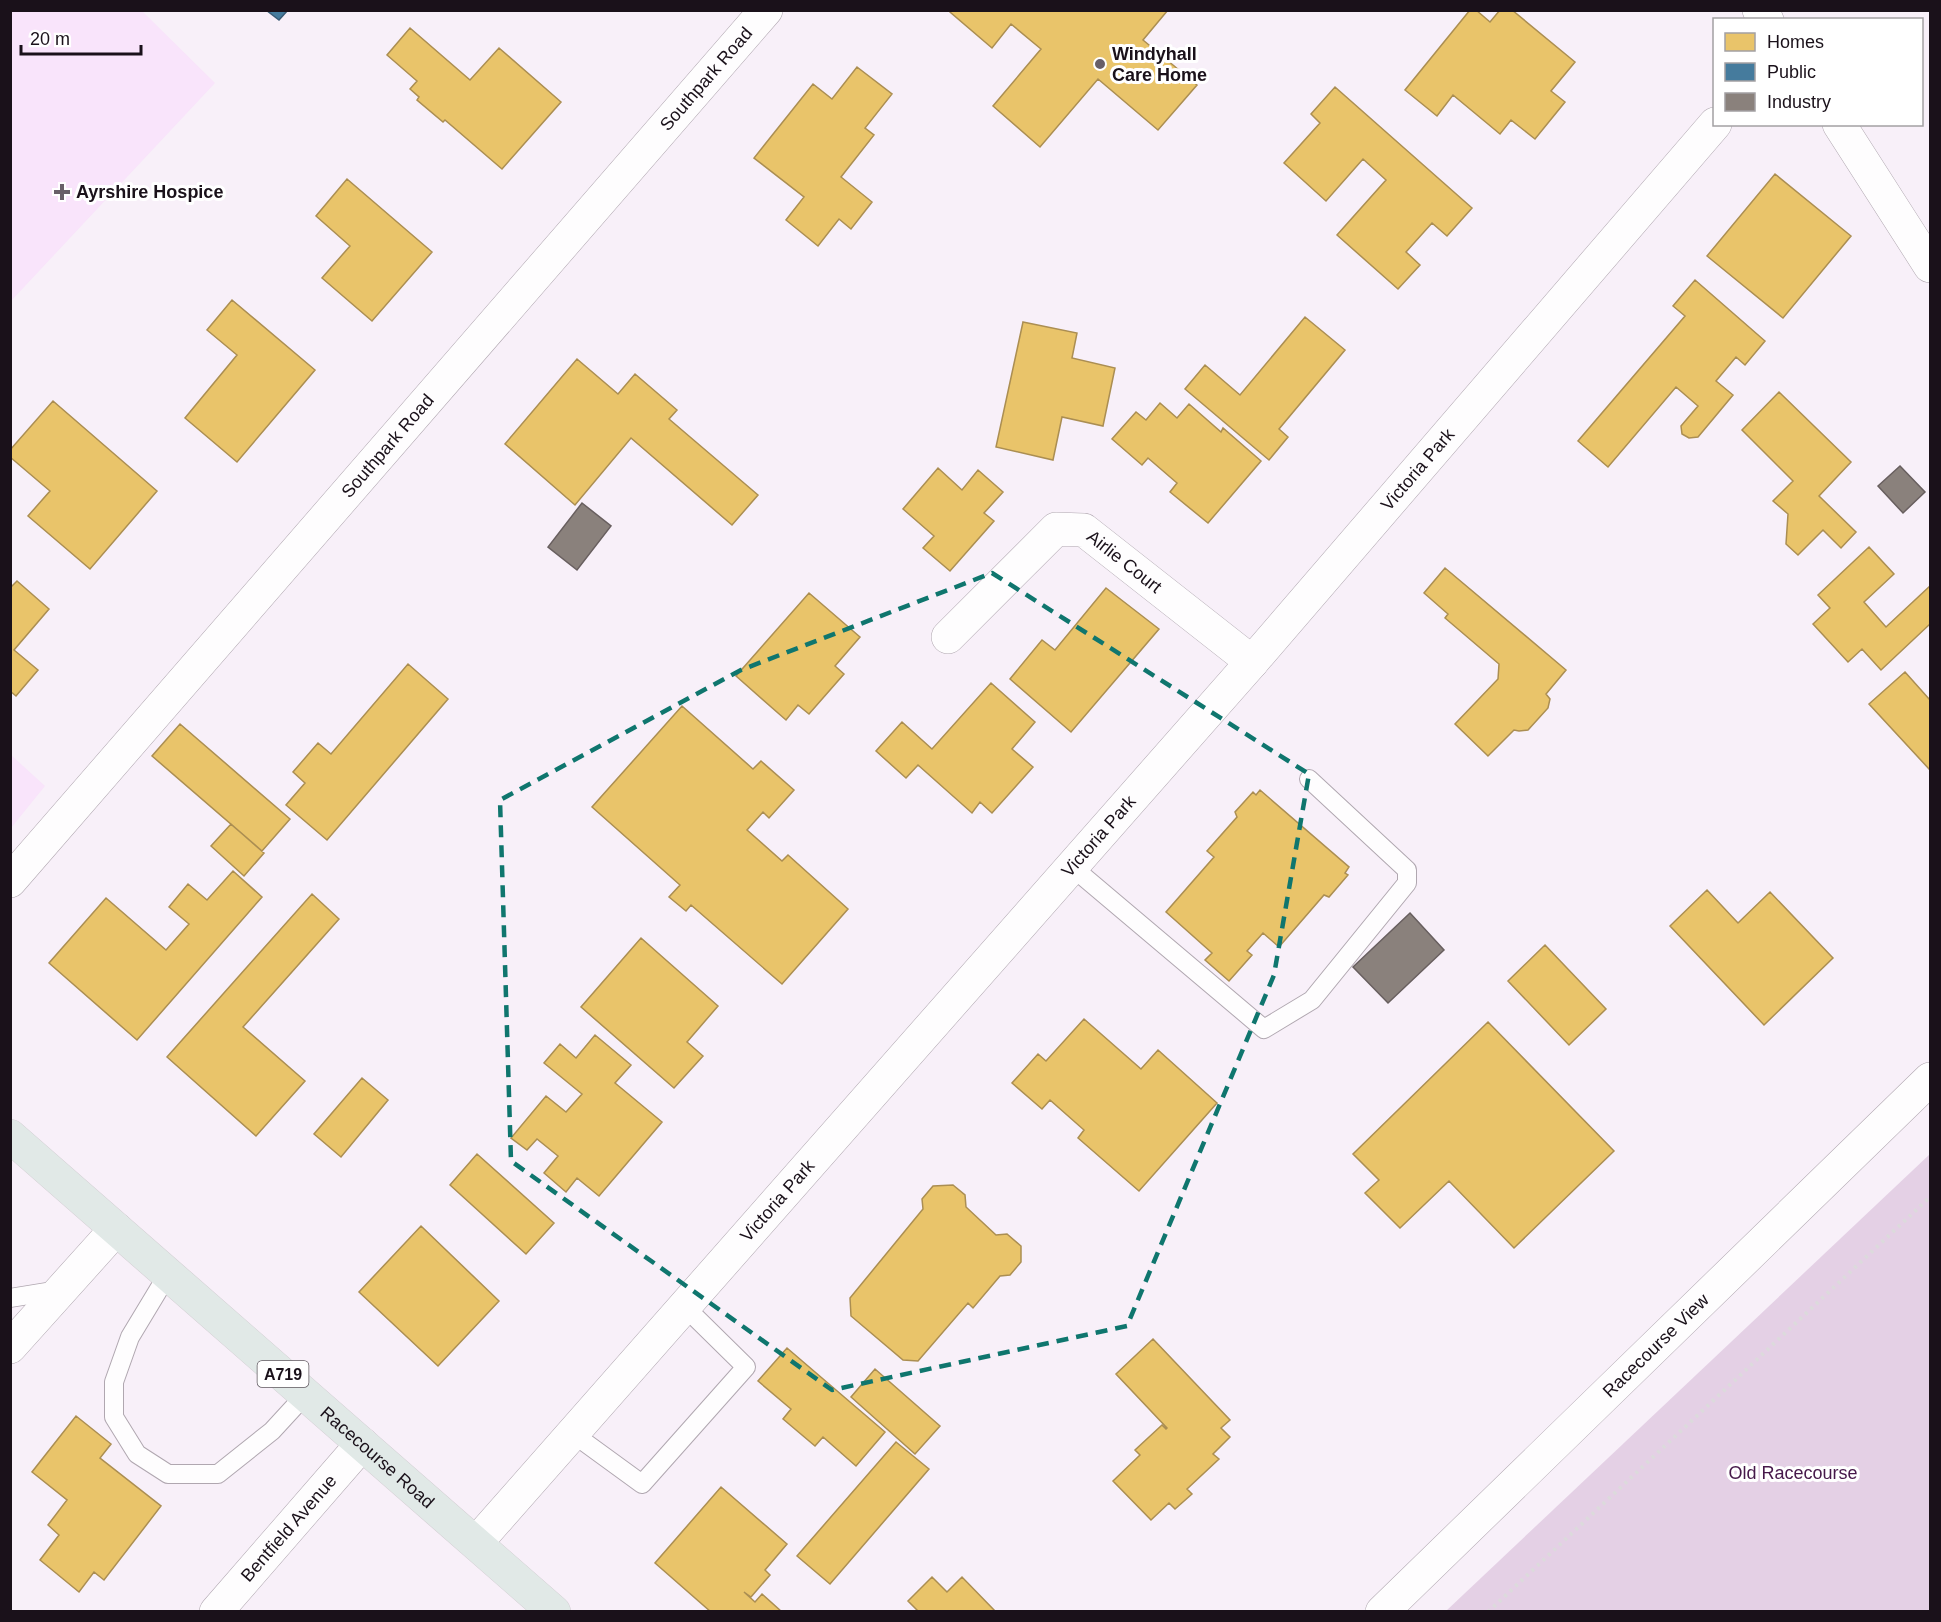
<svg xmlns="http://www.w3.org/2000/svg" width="1941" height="1622" viewBox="0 0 1941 1622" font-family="Arial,sans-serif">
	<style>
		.built { fill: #f9e4fb }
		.green { fill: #e4d0e5 }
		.homes { fill: #e9c46a; stroke: #ab8e52; stroke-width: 1.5 }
		.public { fill: #457b9d; stroke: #385b76; stroke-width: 1.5 }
		.industry { fill: #8a817c; stroke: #685f5f; stroke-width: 1.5 }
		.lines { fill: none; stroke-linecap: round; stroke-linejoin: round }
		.lane-casing { stroke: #b0a7b0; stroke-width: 20 }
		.street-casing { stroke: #b0a7b0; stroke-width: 34 }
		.secondary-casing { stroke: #b0a7b0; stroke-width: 34 }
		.primary-casing { stroke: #d3ced3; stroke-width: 34 }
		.path { stroke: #dcdadc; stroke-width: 4; stroke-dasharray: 3 4.5; stroke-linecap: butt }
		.lane { stroke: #fefdfe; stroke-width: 18 }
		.street { stroke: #fefdfe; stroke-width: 33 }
		.secondary { stroke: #fefdfe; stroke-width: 33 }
		.primary { stroke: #e1e9e7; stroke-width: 33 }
		.marked { fill: none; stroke: #0f766e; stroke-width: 4.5; stroke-dasharray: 12 8; stroke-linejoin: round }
		.poi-dot { fill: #685f68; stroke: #fff; stroke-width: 2 }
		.labels { text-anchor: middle; stroke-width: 6; stroke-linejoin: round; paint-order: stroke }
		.shield { fill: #fff; stroke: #5f585f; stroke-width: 1.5 }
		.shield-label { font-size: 16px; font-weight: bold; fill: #1a111a }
		.poi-label { font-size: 18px; font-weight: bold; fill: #1a111a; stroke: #fff; text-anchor: start }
		.street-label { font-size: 18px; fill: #1a111a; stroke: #fff }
		.park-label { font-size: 18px; fill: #46184a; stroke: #fff }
	</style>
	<rect width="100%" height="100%" fill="#f8f0f9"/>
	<path class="built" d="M11 10 142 11 215 83 11 301Z
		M11 755 45 786 11 828Z"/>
	<path class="green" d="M1930 1154V1611H1446Z"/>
	<path class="homes" d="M951 10H1168L1143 40 1197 85 1158 130 1098 79 1040 147 993 106 1041 49 1011 24 992 48 950 12Z
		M1470 10H1476L1490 22 1500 10H1512L1575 62 1551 91 1565 102 1535 139 1511 120 1500 134 1453 95 1437 116 1405 90Z
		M410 28 470 80 499 48 561 102 502 169 445 120 443 122 417 100 419 97 410 89 417 81 387 55Z
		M857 67 892 94 865 128 874 135 841 177 872 202 851 229 839 219 818 246 786 220 804 197 754 158 813 84 832 99Z
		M1335 87 1472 208 1447 236 1432 223 1406 252 1420 265 1398 289 1337 235 1386 180 1363 159 1326 201 1284 163 1320 123 1311 114Z
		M1775 174 1851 236 1783 318 1707 256Z
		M347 179 432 252 372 321 322 278 350 246 316 216Z
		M1695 280 1765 341 1745 365 1736 357 1716 381 1733 395 1698 437 1689 438 1682 434 1681 426 1698 406 1676 387 1608 467 1578 441 1685 316 1673 306Z
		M232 300 315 370 237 462 185 418 237 355 207 330Z
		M1305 317 1345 350 1279 429 1288 437 1269 460 1185 389 1205 365 1240 395Z
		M1023 322 1077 333 1072 358 1115 368 1103 426 1062 417 1053 460 996 447Z
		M577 359 618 394 635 374 677 410 669 419 758 495 732 525 631 438 575 505 505 444Z
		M1779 392 1851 462 1819 496 1856 532 1841 548 1823 530 1798 555 1786 544 1788 514 1773 501 1793 481 1742 430Z
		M53 401 157 491 90 569 28 516 50 491 10 457V450Z
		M1160 403 1177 418 1189 404 1221 432 1223 428 1261 461 1208 523 1170 492 1177 483 1148 458 1142 465 1112 439 1136 412 1146 420Z
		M938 468 962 490 978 470 1003 492 984 513 994 521 950 571 923 548 934 536 903 509Z
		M1869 547 1894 574 1864 602 1886 627 1930 586V624L1881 670 1862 649 1848 662 1813 624 1830 608 1818 595Z
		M1445 568 1566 670 1546 694 1550 699 1548 708 1528 730 1519 731 1514 730 1488 756 1455 724 1498 679 1499 664 1445 618 1448 614 1424 593Z
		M17 581 49 609 14 650 38 670 16 696 10 691V588Z
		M1106 588 1159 629 1071 732 1010 679 1042 640 1055 650Z
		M809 593 860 637 835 666 844 674 809 714 798 705 786 720 736 676Z
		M408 664 448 699 327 840 286 805 305 783 293 772 318 743 331 754Z
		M1905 672 1930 700V770L1869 704Z
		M991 683 1035 722 1012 749 1033 767 992 813 980 802 972 813 918 765 906 778 876 751 902 722 932 749Z
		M682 706 753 769 761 761 794 790 769 818 763 812 747 830 782 861 788 855 848 909 782 984 691 905 686 911 669 897 680 885 592 807Z
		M180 724 290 819 262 851 152 756Z
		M1260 790 1349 867 1345 873 1348 875 1329 897 1324 895 1279 947 1263 933 1247 951 1252 955 1229 981 1205 960 1212 953 1166 912 1214 857 1207 851 1237 817 1235 812 1253 792 1256 795Z
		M231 824 264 853 244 876 211 846Z
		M233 871 262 897 137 1040 49 963 106 898 166 950 189 924 169 907 188 884 207 900Z
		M1707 890 1738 923 1770 892 1833 958 1764 1025 1670 926Z
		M312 894 339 919 243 1027 305 1081 256 1136 167 1057Z
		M641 938 718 1006 687 1042 703 1056 674 1088 581 1007Z
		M1545 945 1606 1009 1569 1045 1508 981Z
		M1084 1019 1141 1069 1158 1050 1217 1103 1139 1191 1078 1138 1084 1130 1050 1100 1042 1109 1012 1083 1038 1054 1046 1061Z
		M1488 1022 1614 1151 1514 1248 1449 1181 1400 1228 1365 1193 1379 1180 1353 1154Z
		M595 1035 631 1065 615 1083 662 1122 599 1196 577 1178 566 1192 544 1173 558 1156 537 1139 527 1150 511 1138 546 1096 566 1112 582 1094 544 1063 560 1044 576 1058Z
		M362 1078 388 1100 341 1157 314 1134Z
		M477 1154 554 1223 526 1254 450 1185Z
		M953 1185 965 1195 966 1207 996 1235 1007 1234 1021 1246V1262L1010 1275 1000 1276 973 1308 968 1303 918 1361 903 1360 851 1316 850 1298 923 1209 922 1199 933 1186Z
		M421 1226 499 1301 438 1366 359 1292Z
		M1153 1339 1230 1420 1221 1428 1230 1437 1213 1454 1219 1459 1187 1489 1192 1494 1175 1509 1169 1503 1151 1520 1113 1481 1140 1455 1135 1450 1162 1425 1166 1429 1167 1428 1116 1374Z
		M787 1348 885 1432 856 1466 823 1437 815 1446 783 1419 791 1409 758 1381Z
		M875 1369 940 1426 915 1454 851 1397Z
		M76 1416 111 1444 100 1458 161 1506 104 1580 94 1572 79 1592 40 1560 59 1535 48 1525 67 1500 32 1472Z
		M896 1442 929 1469 830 1584 797 1556Z
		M721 1487 787 1544 765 1570 770 1575 751 1597 744 1592 755 1602 762 1594 782 1612H711L655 1563Z
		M932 1577 947 1592 962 1577 996 1612H919L908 1601Z"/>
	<path class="public" d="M266 10H288L279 20Z"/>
	<path class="industry" d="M1900 466 1925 492 1903 513 1878 486Z
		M582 503 611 526 577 570 548 547Z
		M1410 913 1444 950 1388 1003 1353 967Z"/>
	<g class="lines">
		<g class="lane-casing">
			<path id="lane" d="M1071 866 1264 1029 1312 1000 1407 883V870L1309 779
				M168 1274 130 1337 114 1382V1417L137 1454 168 1474H218L272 1431 306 1394
				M10 1298 59 1290
				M572 1433 642 1484 746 1367 684 1306"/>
		</g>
		<g class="street-casing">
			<g id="street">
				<path id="s1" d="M948 637 1056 529 1084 530 1252 662"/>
				<path id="s2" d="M10 881 766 10"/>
				<path d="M10 1347 116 1229"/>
				<path id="s3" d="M476 1543 1252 662 1715 124"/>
				<path id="s4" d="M216 1612 362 1444"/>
			</g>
		</g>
		<g class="secondary-casing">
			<g id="secondary">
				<path d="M1759 10 1767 20"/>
				<path d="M1839 124 1930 266"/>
				<path id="s5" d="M1382 1612 1930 1079"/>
			</g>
		</g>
		<g class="primary-casing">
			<g id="primary">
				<path id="s6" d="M10 1136 554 1612"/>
			</g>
		</g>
		<path class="path" d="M1488 1612 1930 1197"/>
		<use href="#lane" class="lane"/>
		<use href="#street" class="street"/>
		<use href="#secondary" class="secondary"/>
		<use href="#primary" class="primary"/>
	</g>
	<path class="marked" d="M992 573 1309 774 1274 975 1127 1326 832 1390 511 1161 500 800 741 670Z"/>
	<g class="poi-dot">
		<circle cx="1100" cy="64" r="6"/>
		<path d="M59 183h6v6h6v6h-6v6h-6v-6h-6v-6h6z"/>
	</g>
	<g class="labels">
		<rect class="shield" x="257.5" y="1361" width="51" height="26" rx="4.5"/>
		<g class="shield-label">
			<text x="283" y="1380">A719</text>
		</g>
		<g class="poi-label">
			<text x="1112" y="60">Windyhall<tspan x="1112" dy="21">Care Home</tspan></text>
			<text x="76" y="198">Ayrshire Hospice</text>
		</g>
		<g class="street-label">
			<text dy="6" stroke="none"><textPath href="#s2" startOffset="1062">Southpark Road</textPath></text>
			<text dy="6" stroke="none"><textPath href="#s2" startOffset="576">Southpark Road</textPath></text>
			<text dy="6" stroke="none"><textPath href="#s3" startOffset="1428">Victoria Park</textPath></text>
			<text dy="6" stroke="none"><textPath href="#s1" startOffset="232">Airlie Court</textPath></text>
			<text dy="6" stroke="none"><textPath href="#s3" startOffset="942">Victoria Park</textPath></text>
			<text dy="6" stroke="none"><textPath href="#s3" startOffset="456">Victoria Park</textPath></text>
			<text dy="6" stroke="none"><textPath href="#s5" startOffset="382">Racecourse View</textPath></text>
			<text dy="6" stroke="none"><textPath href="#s6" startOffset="488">Racecourse Road</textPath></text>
			<text dy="6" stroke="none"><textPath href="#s4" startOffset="111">Bentfield Avenue</textPath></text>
		</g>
		<g class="park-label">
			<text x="1793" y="1479">Old Racecourse</text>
		</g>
	</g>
	<rect width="1941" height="1622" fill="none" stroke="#1a111a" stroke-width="24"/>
	<rect x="1713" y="18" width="210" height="108" fill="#ffffff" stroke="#a3a0a3" stroke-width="1.5"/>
	<rect x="1725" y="33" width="30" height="18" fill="#e9c46a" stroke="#a3a0a3" stroke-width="1.5"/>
	<text x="1767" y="48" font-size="18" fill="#1a111a">Homes</text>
	<rect x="1725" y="63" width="30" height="18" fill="#457b9d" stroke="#a3a0a3" stroke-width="1.5"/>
	<text x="1767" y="78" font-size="18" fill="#1a111a">Public</text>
	<rect x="1725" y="93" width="30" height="18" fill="#8a817c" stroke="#a3a0a3" stroke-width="1.5"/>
	<text x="1767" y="108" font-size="18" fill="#1a111a">Industry</text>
	<path d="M21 45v9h120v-9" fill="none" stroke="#1a111a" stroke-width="3"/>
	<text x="30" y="45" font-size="18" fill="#1a111a" stroke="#ffffff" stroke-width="4.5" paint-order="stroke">20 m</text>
</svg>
